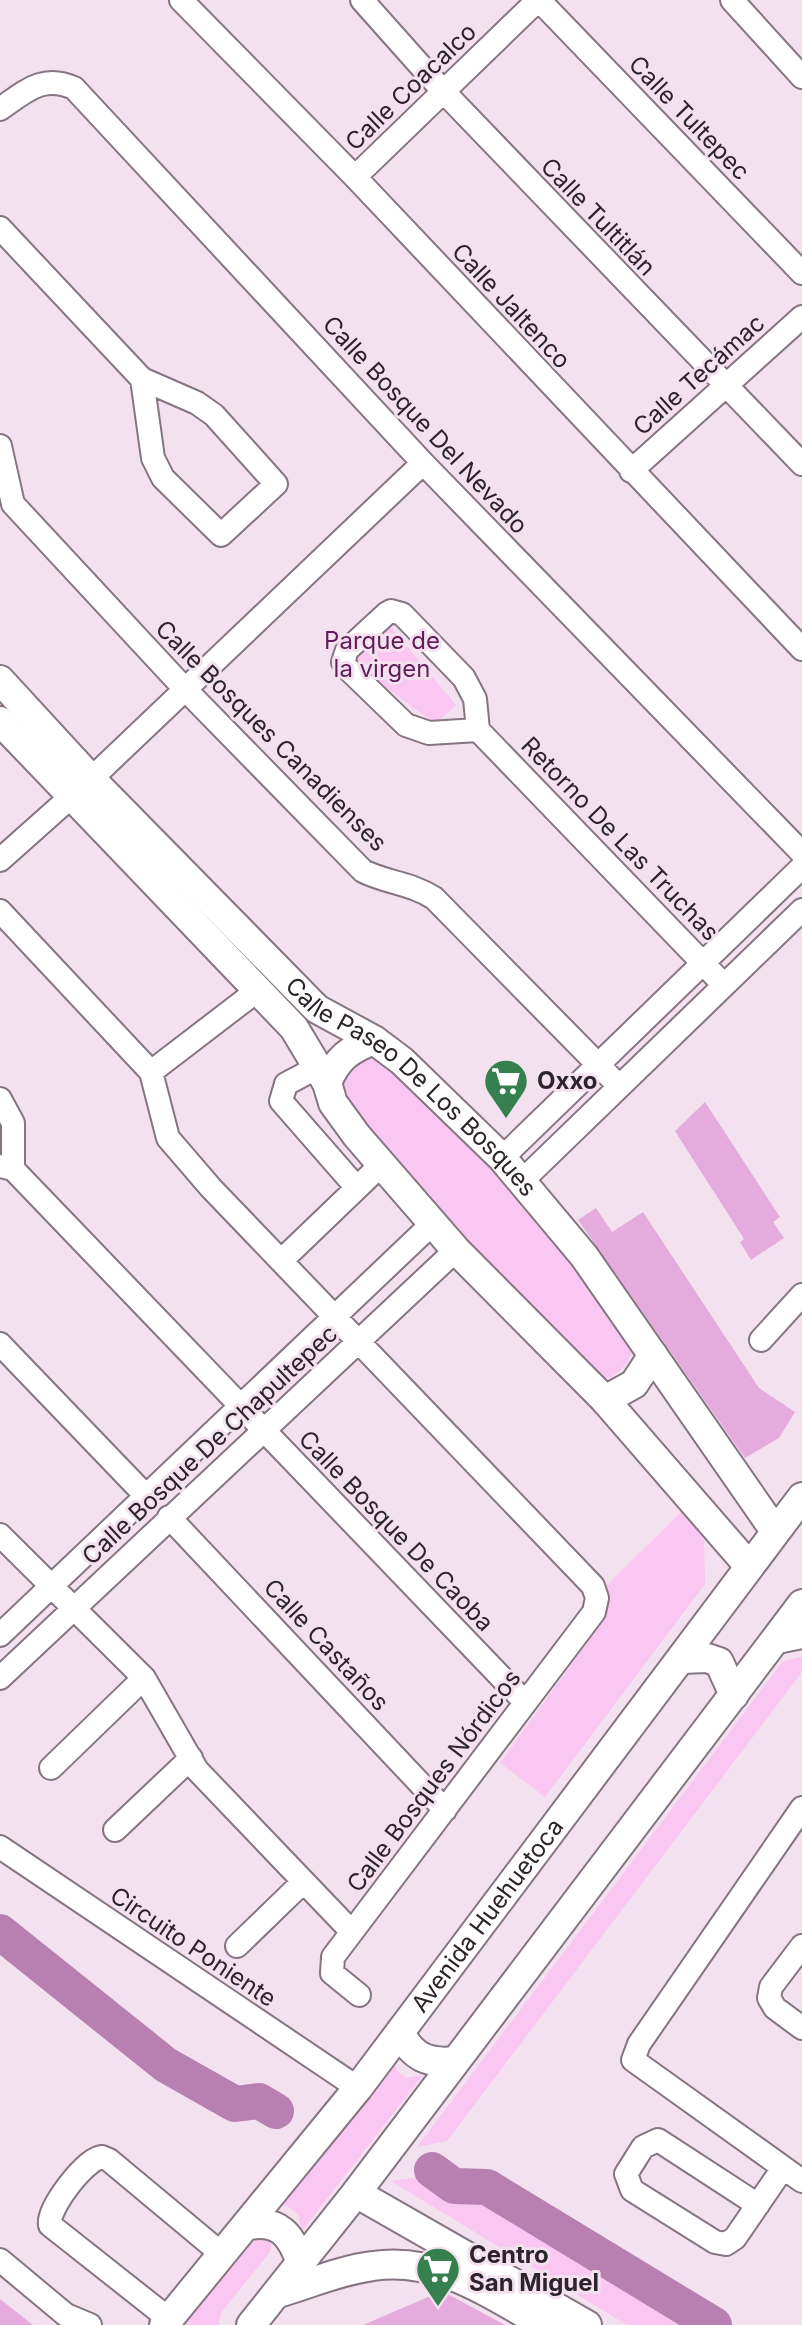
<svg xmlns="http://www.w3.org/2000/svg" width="802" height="2325" viewBox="0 0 802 2325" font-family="Inter,sans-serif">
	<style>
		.green { fill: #f9c7f1 }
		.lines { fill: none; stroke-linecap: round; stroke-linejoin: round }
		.river { stroke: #b880b0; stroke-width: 36 }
		.building { fill: #e6abdd }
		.minor-casing { stroke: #857582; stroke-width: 26 }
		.major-casing { stroke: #857582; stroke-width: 32 }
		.minor { stroke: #fff; stroke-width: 22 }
		.major { stroke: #fff; stroke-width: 28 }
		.labels { text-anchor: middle; stroke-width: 6; stroke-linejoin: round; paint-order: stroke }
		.street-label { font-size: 24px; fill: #2b242a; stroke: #f4e1f0 }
		.park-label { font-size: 24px; fill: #611d5a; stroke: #f4e1f0 }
		.poi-label { font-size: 24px; font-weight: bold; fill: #2b242a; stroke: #f4e1f0; text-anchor: start }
	</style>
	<rect width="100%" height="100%" fill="#f4e1f0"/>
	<path class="green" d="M385 620 456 705 436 724 343 656Z
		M385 1043 575 1262 632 1353C623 1371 612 1381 591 1381L335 1094 339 1072Z
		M684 1509 704 1541 705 1584 545 1797 500 1763 605 1618 607 1585Z
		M802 1657V1672L447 2141 417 2147 783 1661Z
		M394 2053 397 2071 406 2078 423 2075 302 2231 298 2214 286 2205 274 2209Z
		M419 2177 452 2195 484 2204 679 2325H627L391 2181Z
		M260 2235 272 2241 270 2252 221 2313 219 2325H180L242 2250Z"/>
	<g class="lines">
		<path class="river" d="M0 1932 166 2065 235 2104 259 2101 276 2111
			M432 2170 454 2186 487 2187 714 2325"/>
	</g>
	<path class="building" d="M705 1102 780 1217 773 1222 784 1238 751 1260 740 1242 744 1239 675 1131Z
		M596 1208 612 1232 643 1212 759 1388 795 1412 779 1438 745 1458 578 1220Z
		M442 2291 505 2325H363Z
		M0 2299 33 2325H0Z"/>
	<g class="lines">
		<g class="minor-casing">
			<path id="minor" d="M181 0 355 177 802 649
				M362 0 443 91 802 464
				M539 0 802 273
				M732 0 802 77
				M0 109C26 91 43 74 74 88L423 463 802 853
				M355 177 538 0
				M0 228 142 379 197 403 214 415 276 484 221 535 163 478 153 458 142 379
				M0 446 13 504 183 687 363 871C387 883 411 883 434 898L619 1086
				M631 471 802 317
				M478 730 429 733 406 725 346 667 343 662 347 650 386 614 391 611 402 614 464 678 475 699 478 730 724 985
				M0 860 91 779 423 463
				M0 911 151 1072 168 1138 211 1188 593 1586 597 1598 594 1612 333 1957 332 1973 359 1995
				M318 1067 286 1084 281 1101 357 1188
				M151 1072 258 990
				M0 1099 13 1123V1169
				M502 1158 802 867
				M0 1166 13 1169 525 1702
				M522 1181 802 910
				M282 1260 383 1163
				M761 1340 802 1295
				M0 1344 148 1498
				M169 1517 445 1810
				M0 1535 144 1678 197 1770 352 1932
				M0 1635 433 1223
				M773 1643 802 1637
				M0 1678 456 1250
				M51 1768 144 1678
				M802 1808 639 2044 633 2060 802 2181
				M115 1830 191 1758
				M0 1847 358 2088
				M237 1946 302 1883
				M802 1946 771 1987 769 1998 775 2008 802 2028
				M758 2205 658 2140 643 2147 626 2174 632 2190 715 2242 726 2244 735 2238 783 2168
				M0 2260 66 2315 90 2325
				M169 2319 50 2225C47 2209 85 2159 102 2157L109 2160 223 2255"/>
		</g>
		<g class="major-casing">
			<g id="major">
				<path id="s1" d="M0 680 91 779 317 1009 374 1040 402 1061 502 1158 584 1256 775 1531"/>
				<path d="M0 721 294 1028 327 1083 333 1103 357 1136 456 1250 605 1400 749 1566"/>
				<path d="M327 1083C337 1058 350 1049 374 1040"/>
				<path d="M605 1400 634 1384 653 1355"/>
				<path d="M681 1659 707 1658 719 1662 734 1695"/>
				<path d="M400 2033C413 2057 428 2064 455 2061"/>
				<path d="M356 2193 587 2325"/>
				<path d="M249 2225C280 2220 291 2235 301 2263"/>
				<path d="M278 2293C309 2284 341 2270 373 2266 438 2256 491 2295 545 2325"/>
				<path id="s2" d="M164 2325 358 2088 802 1497"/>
				<path d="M251 2325 356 2193 802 1604"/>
			</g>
		</g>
		<use href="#minor" class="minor"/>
		<use href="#major" class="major"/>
	</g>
	<defs>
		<g id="supermarket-pin" transform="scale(2.3)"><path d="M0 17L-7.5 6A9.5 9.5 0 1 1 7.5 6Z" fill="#35804e" stroke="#f4e1f0"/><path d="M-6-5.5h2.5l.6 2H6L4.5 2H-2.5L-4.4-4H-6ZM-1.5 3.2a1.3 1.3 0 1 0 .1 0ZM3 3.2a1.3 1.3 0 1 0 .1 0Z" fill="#fff"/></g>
	</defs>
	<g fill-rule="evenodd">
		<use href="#supermarket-pin" x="506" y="1081"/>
		<use href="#supermarket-pin" x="438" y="2269"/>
	</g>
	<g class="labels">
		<g class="street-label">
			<text transform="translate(411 87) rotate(-44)" y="8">Calle Coacalco</text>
			<text transform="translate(689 118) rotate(46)" y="8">Calle Tultepec</text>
			<text transform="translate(598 217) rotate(46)" y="8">Calle Tultitlán</text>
			<text transform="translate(511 306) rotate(47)" y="8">Calle Jaltenco</text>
			<text transform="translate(699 375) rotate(-42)" y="8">Calle Tecámac</text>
			<text transform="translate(425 425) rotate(47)" y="8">Calle Bosque Del Nevado</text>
			<text transform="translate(271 736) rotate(45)" y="8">Calle Bosques Canadienses</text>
			<text transform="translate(620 839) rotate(46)" y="8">Retorno De Las Truchas</text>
			<text dy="8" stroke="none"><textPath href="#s1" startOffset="580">Calle Paseo De Los Bosques</textPath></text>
			<text transform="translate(210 1445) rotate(-43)" y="8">Calle Bosque De Chapultepec</text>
			<text transform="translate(396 1531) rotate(46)" y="8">Calle Bosque De Caoba</text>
			<text transform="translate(326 1645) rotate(47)" y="8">Calle Castaños</text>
			<text transform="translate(434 1781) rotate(-53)" y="8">Calle Bosques Nórdicos</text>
			<text dy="8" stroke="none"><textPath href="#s2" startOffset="522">Avenida Huehuetoca</textPath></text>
			<text transform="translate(193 1947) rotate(34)" y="8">Circuito Poniente</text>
		</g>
		<g class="park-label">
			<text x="382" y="649">Parque de<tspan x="382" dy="28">la virgen</tspan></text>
		</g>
		<g class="poi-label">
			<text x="537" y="1089">Oxxo</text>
			<text x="469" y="2263">Centro<tspan x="469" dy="28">San Miguel</tspan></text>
		</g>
	</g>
</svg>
